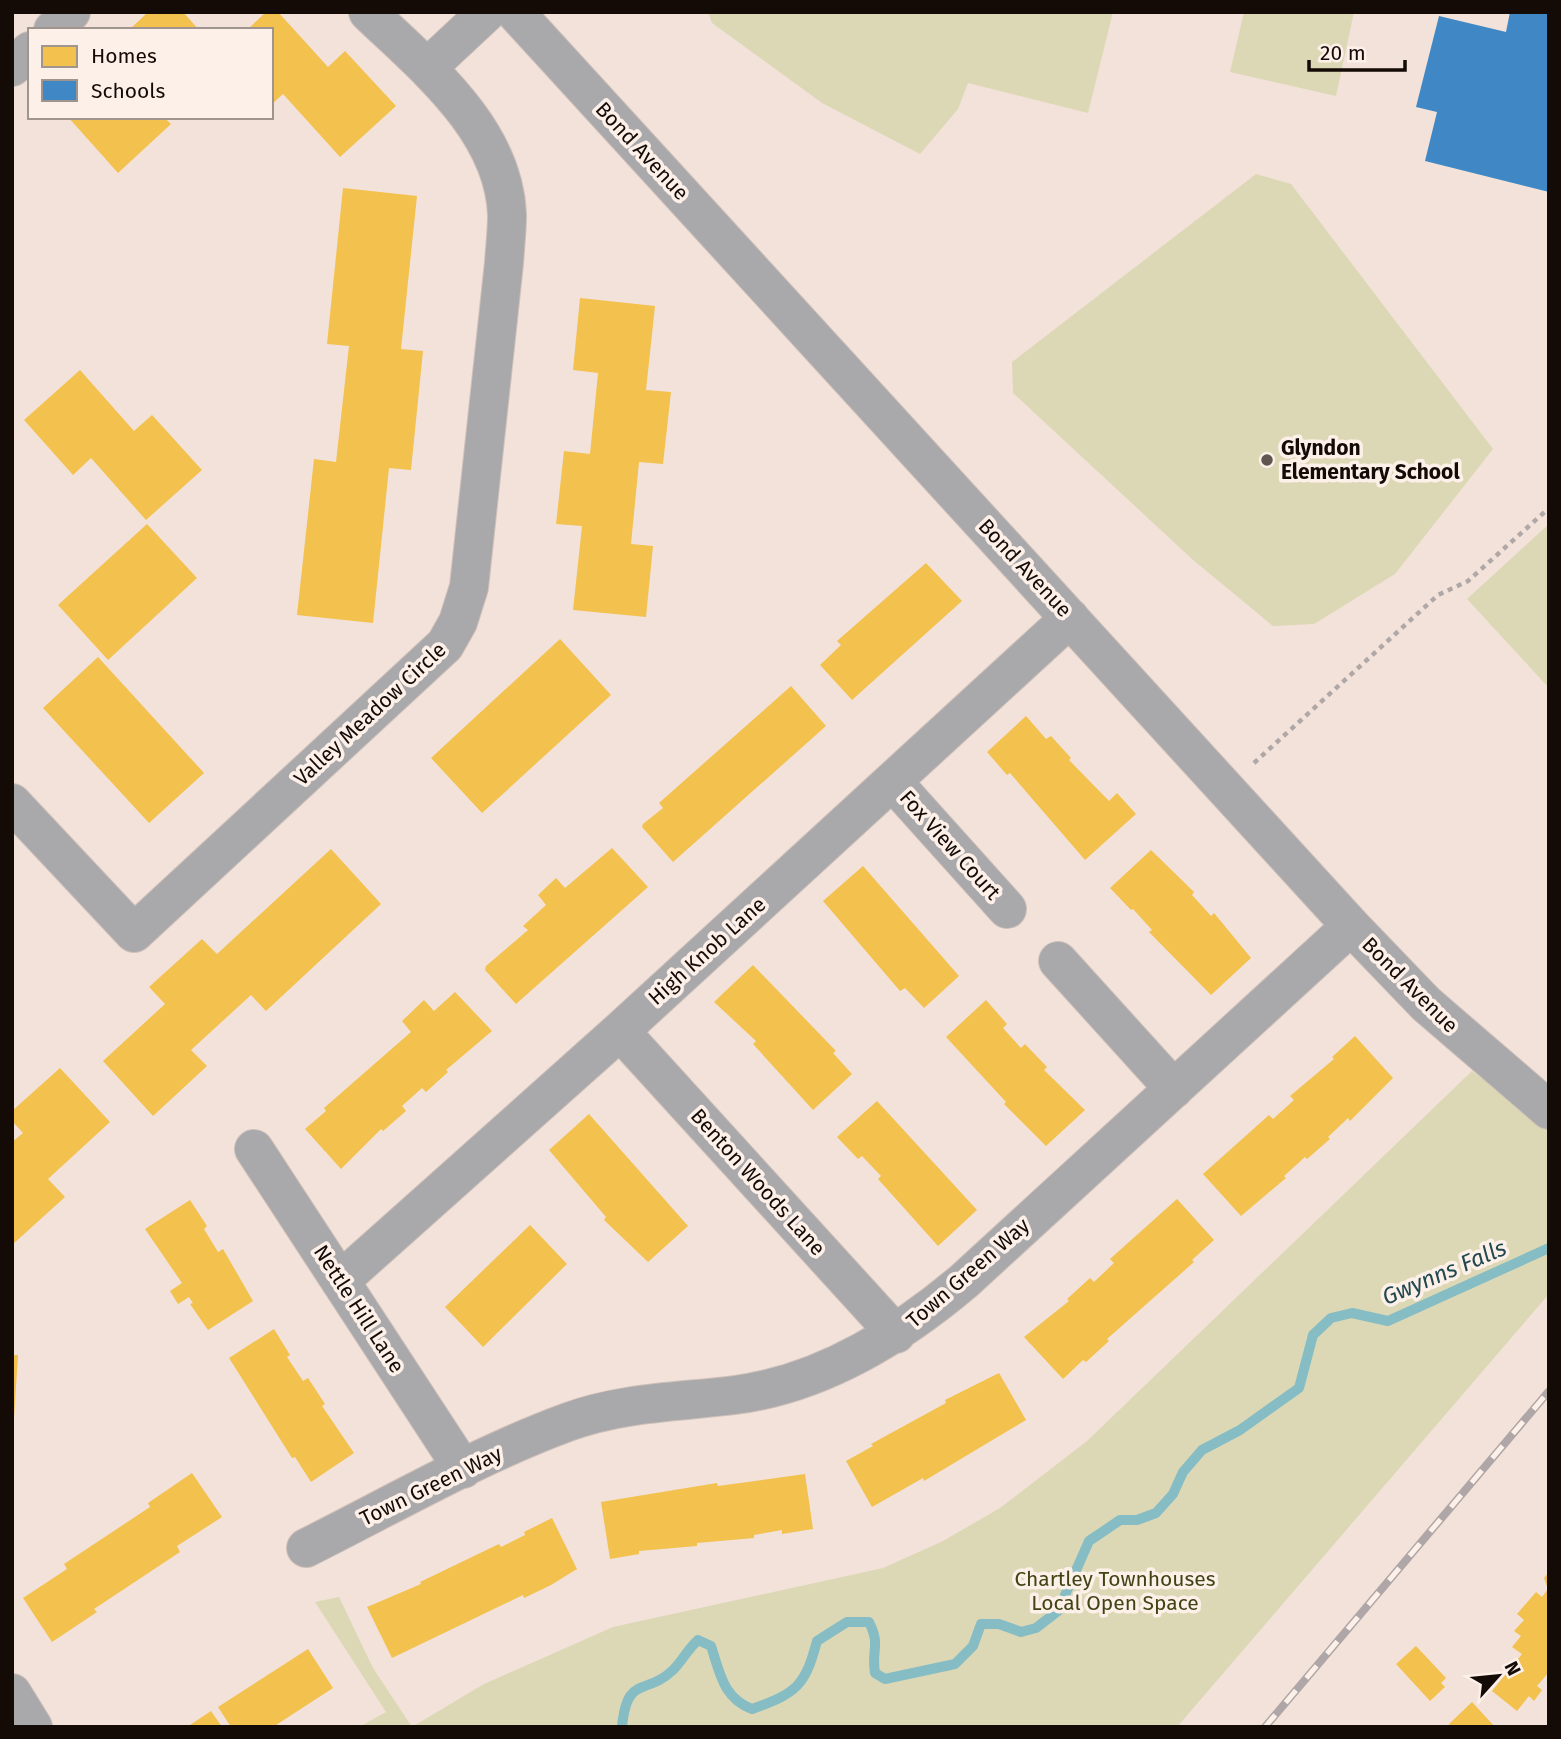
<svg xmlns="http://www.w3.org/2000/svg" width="1561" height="1739" viewBox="0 0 1561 1739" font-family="'Fira Sans',sans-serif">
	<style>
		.green { fill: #dcd8b5 }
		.homes { fill: #f2c14e }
		.schools { fill: #3f88c5 }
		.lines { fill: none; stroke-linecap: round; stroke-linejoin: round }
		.stream { stroke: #86bcc4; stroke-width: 10 }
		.minor-casing { stroke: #cdc0ba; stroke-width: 40 }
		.path { stroke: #b0a8a7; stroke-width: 4.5; stroke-dasharray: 5 5; stroke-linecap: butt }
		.minor { stroke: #a9a8ab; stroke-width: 38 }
		.rail-casing { stroke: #afa7a7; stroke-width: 8 }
		.rail { stroke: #fdf0e9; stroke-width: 5; stroke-dasharray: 16; stroke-linecap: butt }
		.poi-dot { fill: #625650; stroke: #fdf0e9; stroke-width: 2.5 }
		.labels { text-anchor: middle; stroke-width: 7; stroke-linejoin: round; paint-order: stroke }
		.street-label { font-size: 21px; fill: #140a06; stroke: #fdf0e9 }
		.poi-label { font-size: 21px; font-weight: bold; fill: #140a06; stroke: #fdf0e9; text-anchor: start }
		.park-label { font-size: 21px; fill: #404414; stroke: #fdf0e9 }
		.water-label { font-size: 23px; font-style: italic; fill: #21484f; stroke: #fdf0e9 }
	</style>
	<rect width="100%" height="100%" fill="#f3e2d9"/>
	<path class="green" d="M708 12H1113L1088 113 968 83 958 109 920 154 822 103 712 23Z
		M1244 12H1354L1336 96 1230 72Z
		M1256 174 1291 184 1493 449 1395 574 1314 624 1273 626 1192 559 1013 393 1012 362Z
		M1549 524V688L1467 599Z
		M1472 1071 1549 1129V1294L1177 1727H359L386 1712 315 1602 339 1597 373 1668 412 1727 484 1684 613 1627 883 1568 943 1541 1000 1508 1087 1441Z"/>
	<path class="homes" d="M148 12H183L199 30H129Z
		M266 12H278L328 67 345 51 396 106 340 157 283 94 271 105V30H247Z
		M68 117H164L171 124 118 173Z
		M343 188 417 196 401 349 423 351 411 470 389 468 373 623 297 615 314 459 336 462 349 346 327 344Z
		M580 298 655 306 646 390 671 392 663 464 639 462 631 544 653 546 646 617 573 610 582 526 556 524 564 451 590 454 598 373 573 370Z
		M80 370 134 431 152 415 202 470 146 520 91 458 73 475 24 420Z
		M147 524 197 578 108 660 58 605Z
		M926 563 962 601 852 700 820 665 841 645 837 641Z
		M560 639 611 695 482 813 431 758Z
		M98 657 204 773 149 823 43 708Z
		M791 686 826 726 673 862 642 827 643 824 663 808 659 803Z
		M1026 716 1046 739 1051 736 1071 758 1069 760 1109 801 1117 793 1136 814 1085 860 1010 773 1007 775 987 752Z
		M612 848 648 887 516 1004 485 970 486 966 528 930 523 926 546 905 538 895 556 878 565 888Z
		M331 849 381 904 266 1011 251 995 191 1050 207 1066 153 1116 103 1061 165 1004 149 987 202 939 217 954Z
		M1151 850 1194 892 1192 895 1211 916 1214 913 1251 958 1211 995 1149 932 1152 930 1133 909 1131 910 1110 888Z
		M863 866 959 976 924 1008 905 988 900 991 823 901Z
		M753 965 836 1051 833 1053 852 1074 813 1110 753 1044 756 1041 714 1002Z
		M455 992 492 1031 446 1070 448 1072 426 1092 422 1088 402 1106 406 1111 383 1131 381 1129 341 1169 305 1129 326 1111 324 1108 411 1032 402 1021 424 1000 434 1011Z
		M986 1000 1007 1024 1003 1028 1021 1048 1025 1044 1047 1067 1044 1070 1085 1110 1046 1146 1004 1104 1006 1102 946 1037Z
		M1355 1036 1393 1078 1350 1121 1348 1118 1328 1137 1330 1139 1307 1159 1305 1157 1284 1176 1286 1178 1241 1216 1203 1174 1269 1115 1273 1119 1294 1100 1290 1096 1334 1059 1332 1057Z
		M60 1068 110 1122 48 1179 65 1197 12 1245V1142L23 1133 12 1121V1111Z
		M877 1101 977 1210 938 1246 878 1179 881 1176 862 1156 858 1159 837 1137Z
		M589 1114 688 1226 648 1262 604 1220 606 1217 549 1150Z
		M1177 1199 1214 1240 1192 1260 1194 1262 1107 1339 1109 1341 1086 1362 1083 1360 1063 1379 1024 1337 1069 1301 1067 1299 1090 1278 1094 1282 1114 1263 1110 1259Z
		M190 1200 207 1226 204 1229 218 1252 223 1249 253 1301 208 1330 190 1304 193 1303 189 1297 178 1304 170 1291 182 1283 145 1229Z
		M530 1225 567 1264 483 1347 445 1307Z
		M274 1329 290 1355 287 1357 303 1381 308 1378 325 1404 322 1406 354 1453 311 1482 295 1457 292 1458 229 1358Z
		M12 1355H18L14 1418H12Z
		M999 1373 1026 1420 924 1481 923 1478 872 1507 846 1461 873 1446 871 1444 946 1403 945 1400Z
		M192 1473 222 1517 177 1546 180 1552 94 1609 97 1612 52 1642 23 1598 67 1569 64 1564 150 1507 148 1503Z
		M805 1474 813 1529 782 1534V1530L754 1535V1538L697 1543V1546L639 1551V1554L610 1559 601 1502 717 1483 718 1486Z
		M552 1518 577 1569 551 1585 524 1598 523 1595 392 1658 367 1607 421 1584 420 1582 499 1544 501 1547 525 1535 524 1532Z
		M1549 1572V1672L1537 1686 1542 1690 1534 1701 1529 1696 1517 1711 1492 1691 1522 1654 1512 1647 1521 1636 1514 1631 1524 1620 1517 1614 1536 1592 1542 1597 1548 1589 1544 1578Z
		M1416 1646 1446 1678 1441 1683 1445 1687 1430 1701 1396 1664Z
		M308 1649 333 1688 273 1727H231L218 1707Z
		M1472 1702 1495 1727H1452L1449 1724Z
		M211 1711 222 1727H187Z"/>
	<path class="schools" d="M1510 12H1549V192L1425 161 1437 112 1416 107 1439 16 1506 32Z"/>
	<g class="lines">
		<path class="stream" d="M622 1727C627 1674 646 1696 673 1670 682 1661 688 1649 698 1640L711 1646C720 1673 723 1698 752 1709 797 1693 805 1686 817 1641L847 1622H869C881 1646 871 1649 875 1673L885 1679 955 1664 973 1646 981 1624H999L1021 1632 1036 1628 1058 1611 1089 1541 1120 1520H1137L1156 1513 1173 1494 1183 1472 1202 1450 1240 1430 1299 1388 1313 1335 1331 1318 1352 1313 1388 1321 1549 1248"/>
		<g class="minor-casing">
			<path id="minor" d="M515 12 1351 926 1426 1004 1549 1110
				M53 30 71 12
				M12 67 30 51
				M427 68 487 12
				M893 782 1007 909
				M12 803 134 933 445 645 458 622 469 587 504 263C505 247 507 231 507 215 504 129 425 67 368 12
				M1058 961 1174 1089
				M620 1031 896 1334
				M254 1149 463 1469
				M340 1281 620 1031 1070 618
				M306 1548C392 1505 478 1455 568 1422 622 1402 679 1402 735 1395 821 1384 899 1336 964 1281L1351 926
				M12 1693 33 1727"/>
		</g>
		<path class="path" d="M1254 763 1438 595 1468 581 1549 508"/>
		<use href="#minor" class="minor"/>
		<g class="rail-casing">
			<path id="rail" d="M1265 1727 1549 1391"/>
		</g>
		<use href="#rail" class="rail"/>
	</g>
	<circle class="poi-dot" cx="1267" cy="460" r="7"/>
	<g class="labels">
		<g class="street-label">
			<text transform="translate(642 151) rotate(47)" y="7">Bond Avenue</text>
			<text transform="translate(1025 568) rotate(47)" y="7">Bond Avenue</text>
			<text transform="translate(370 714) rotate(-43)" y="7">Valley Meadow Circle</text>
			<text transform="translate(950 845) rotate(48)" y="7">Fox View Court</text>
			<text transform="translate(707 951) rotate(-42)" y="7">High Knob Lane</text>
			<text transform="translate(1410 985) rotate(45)" y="7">Bond Avenue</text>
			<text transform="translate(758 1182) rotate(48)" y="7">Benton Woods Lane</text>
			<text transform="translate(968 1273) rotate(-41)" y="7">Town Green Way</text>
			<text transform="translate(359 1309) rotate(57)" y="7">Nettle Hill Lane</text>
			<text transform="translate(431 1486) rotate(-26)" y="7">Town Green Way</text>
		</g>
		<g class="poi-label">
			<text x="1281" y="455">Glyndon<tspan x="1281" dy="24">Elementary School</tspan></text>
		</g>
		<g class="park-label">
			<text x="1115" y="1586">Chartley Townhouses<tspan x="1115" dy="24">Local Open Space</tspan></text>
		</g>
		<g class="water-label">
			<text transform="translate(1444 1272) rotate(-23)" y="8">Gwynns Falls</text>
		</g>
	</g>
	<rect width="1561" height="1739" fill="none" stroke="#140a06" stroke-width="28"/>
	<rect x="28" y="28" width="245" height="91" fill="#fdf0e9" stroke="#a0948e" stroke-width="2"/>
	<rect x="42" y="46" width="35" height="21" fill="#f2c14e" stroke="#a0948e" stroke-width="2"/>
	<text x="91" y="63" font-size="21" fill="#140a06">Homes</text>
	<rect x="42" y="80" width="35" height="21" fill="#3f88c5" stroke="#a0948e" stroke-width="2"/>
	<text x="91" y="98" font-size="21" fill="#140a06">Schools</text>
	<g transform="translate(1498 1676) rotate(63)" stroke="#fdf0e9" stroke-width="5" paint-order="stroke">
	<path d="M0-5L12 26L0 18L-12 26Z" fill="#140a06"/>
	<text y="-10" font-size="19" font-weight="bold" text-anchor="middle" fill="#140a06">N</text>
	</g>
	<path d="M1309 60v10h96v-10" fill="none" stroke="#140a06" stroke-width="3.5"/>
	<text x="1320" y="60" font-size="21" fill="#140a06" stroke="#fdf0e9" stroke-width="5" paint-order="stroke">20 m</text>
</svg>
